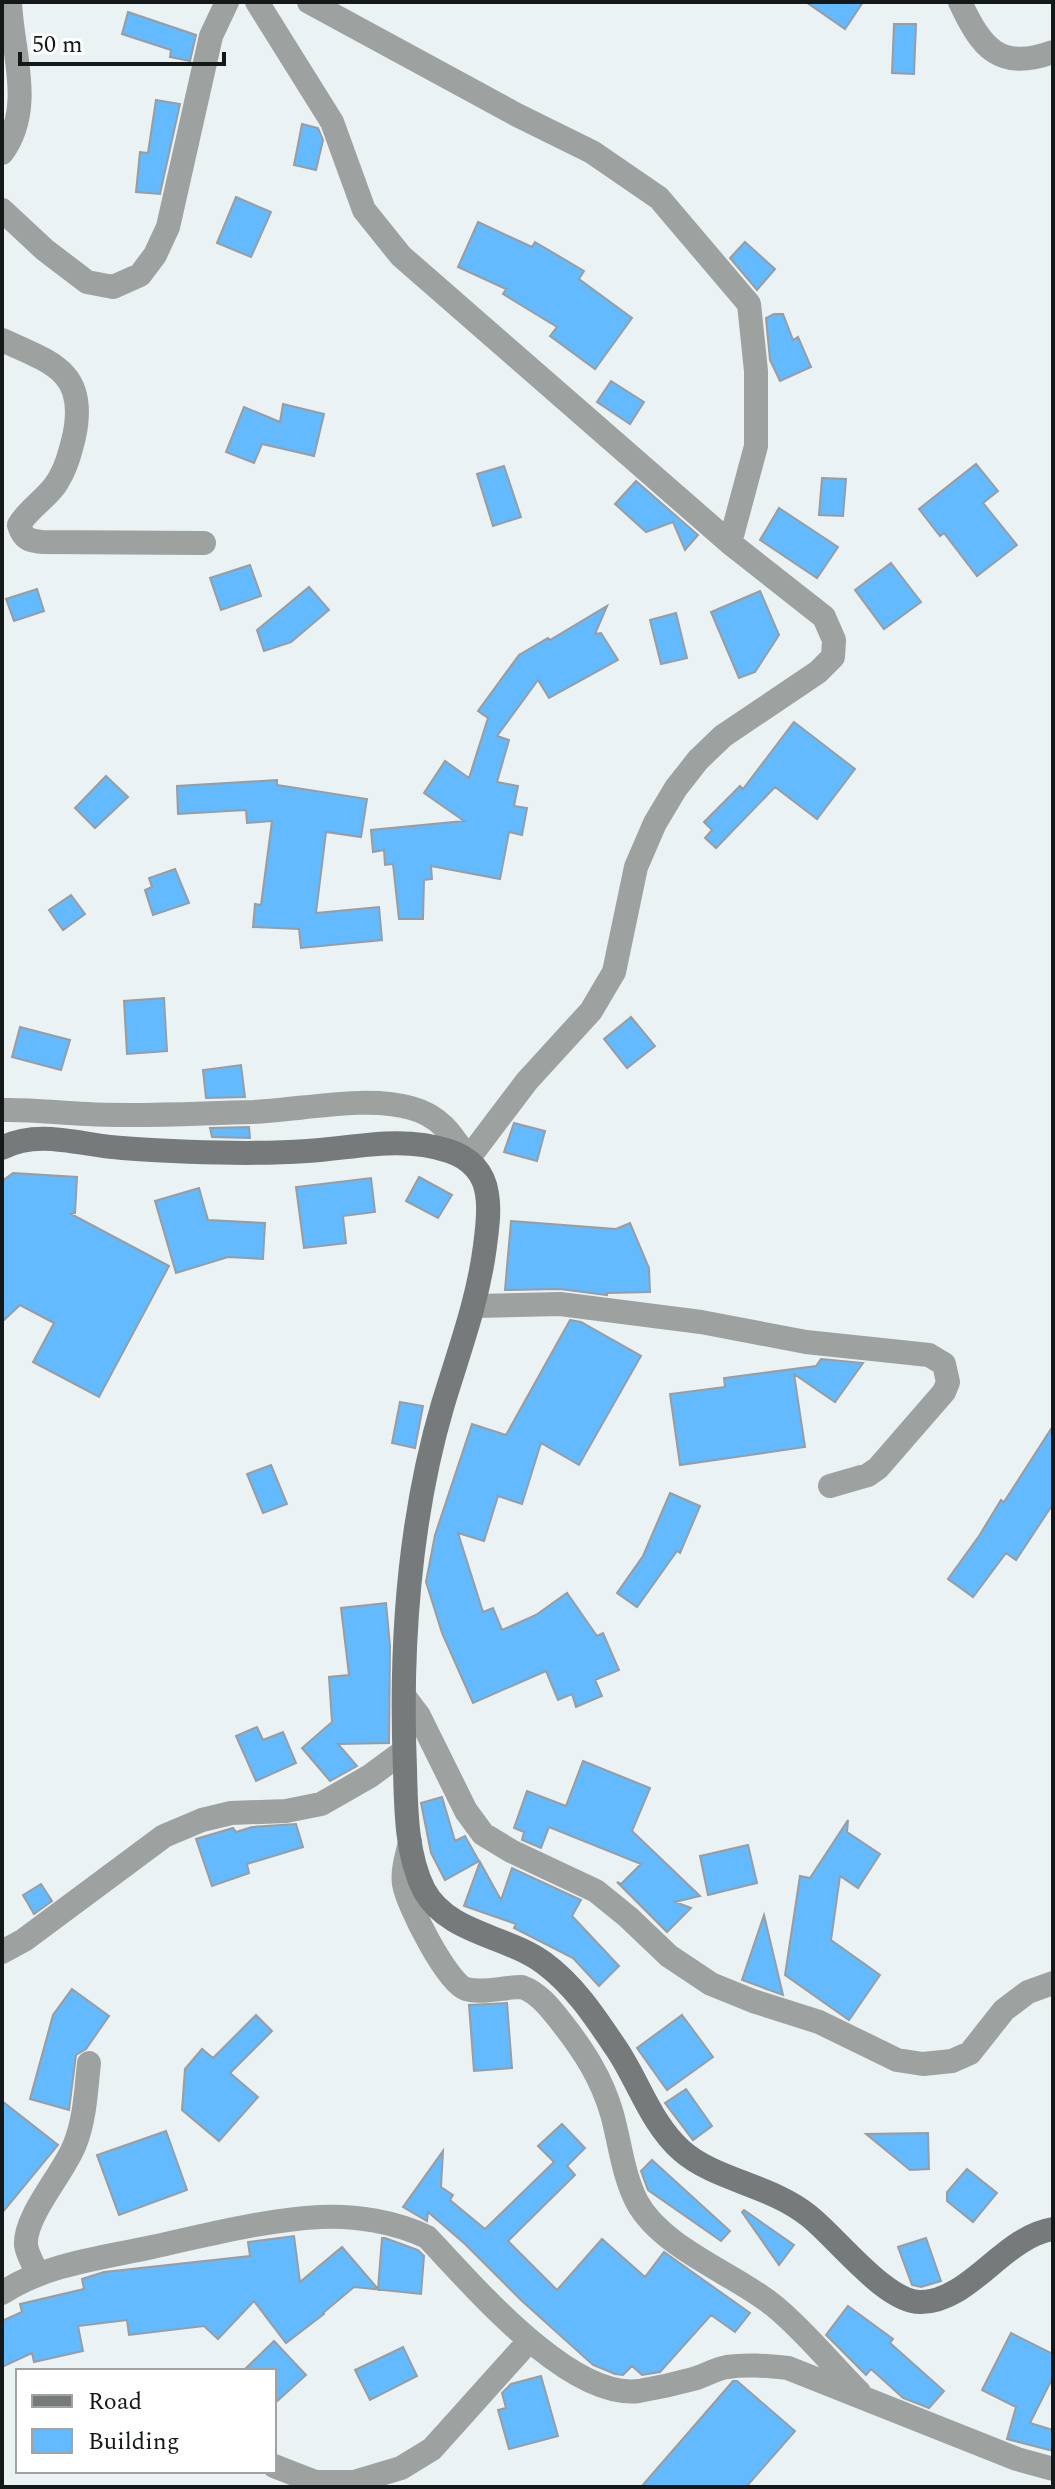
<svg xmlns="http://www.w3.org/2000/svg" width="1055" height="2489" viewBox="0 0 1055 2489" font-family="Spectral,serif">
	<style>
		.building { fill: #63baff; stroke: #989da1; stroke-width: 2 }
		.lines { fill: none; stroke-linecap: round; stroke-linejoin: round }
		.street { stroke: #9da1a0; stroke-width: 24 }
		.secondary { stroke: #767a7a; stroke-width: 24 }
	</style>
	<rect width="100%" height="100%" fill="#eaf2f4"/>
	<path class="building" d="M806 2H863L845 29Z
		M128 12 196 35 190 61 170 57 171 50 122 34Z
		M894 24H916L914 74 892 73Z
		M156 100 180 104 160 194 136 192 140 152 148 153Z
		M302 124 318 128 323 140 316 170 294 165Z
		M236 197 271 212 251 257 217 243Z
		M478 222 532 247 535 242 584 271 579 279 632 318 595 369 550 336 557 327 503 294 506 289 458 267Z
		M745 242 775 269 757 290 730 258Z
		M774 314H783L793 340 798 337 811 367 780 381 770 360 766 318Z
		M611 381 644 402 630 424 597 402Z
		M283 404 324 414 314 456 262 444 254 463 226 452 244 407 280 422Z
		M976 464 998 491 983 503 1017 545 977 576 944 533 940 536 919 509Z
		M504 466 521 517 493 526 477 474Z
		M822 478 846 479 843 516 819 515Z
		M636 481 698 535 685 550 673 522 646 532 615 504Z
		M779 508 838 547 817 578 760 540Z
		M891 563 921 602 884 629 855 590Z
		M250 565 261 596 221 610 210 578Z
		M309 587 329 610 291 642 264 651 257 630Z
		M37 589 44 611 14 621 6 599Z
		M760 591 779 635 755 672 739 678 711 612Z
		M607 606 595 634 601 633 618 660 549 698 538 680 497 736 509 740 497 782 518 786 514 806 527 808 522 835 509 832 500 879 431 866 432 879 424 880 423 919H399L393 864 385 865 384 850 373 852 371 830 464 821 424 793 445 761 469 778 488 718 478 711 519 655 548 638 550 640Z
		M676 613 687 658 661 664 650 620Z
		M794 722 855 769 817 819 775 787 716 848 705 838 712 830 704 822 740 786 743 789Z
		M106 776 128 797 95 828 75 808Z
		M277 780V785L367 799 361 837 326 832 316 913 379 907 382 940 301 948 299 929 253 927 255 904 261 905 272 821 247 823 246 810 178 814 177 786Z
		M175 869 189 903 153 915 145 890 152 887 149 878Z
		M71 895 85 914 63 930 49 910Z
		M164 998 167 1051 127 1054 124 1001Z
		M631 1017 655 1046 627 1068 604 1039Z
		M20 1027 70 1040 61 1070 12 1057Z
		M241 1065 245 1097 206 1098 203 1070Z
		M514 1123 545 1131 537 1161 504 1152Z
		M249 1127 250 1138 212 1137 210 1128Z
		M13 1173 77 1177 75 1213 71 1214 169 1266 99 1397 33 1362 54 1323 20 1305 2 1322V1181Z
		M419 1177 452 1195 438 1218 406 1201Z
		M371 1178 375 1212 343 1216 346 1243 304 1248 296 1187Z
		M199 1188 208 1220 265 1223 263 1259 228 1257 176 1273 155 1201Z
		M511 1221 616 1229 630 1223 649 1268 650 1292 607 1293V1295L560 1289 505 1290Z
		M570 1320 581 1322 641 1356 579 1465 541 1443 522 1504 498 1496 484 1541 458 1533 483 1612 493 1608 502 1630 536 1615 567 1593 597 1636 603 1633 619 1670 595 1680 602 1696 576 1707 572 1694 558 1700 546 1671 473 1703 442 1633 426 1582 435 1535 472 1424 506 1435Z
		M821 1359 863 1363 835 1402 794 1374 805 1447 680 1465 670 1394 725 1387 724 1378 816 1366Z
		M400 1402 423 1406 415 1448 392 1443Z
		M1053 1426V1504L1016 1560 1006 1553 973 1597 948 1579 979 1536 1001 1500 1004 1502Z
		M271 1465 287 1504 263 1513 247 1474Z
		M670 1493 700 1506 680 1553 677 1551 637 1607 617 1593 643 1556Z
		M386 1603 390 1646 389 1743 338 1744 357 1766 330 1781 302 1748 332 1722 329 1677 349 1675 341 1608Z
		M257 1727 263 1740 283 1732 296 1763 256 1781 236 1736Z
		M583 1761 650 1788 632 1831 700 1896 675 1902 691 1908 667 1932 617 1882 621 1884 641 1864 549 1827 541 1848 522 1840 524 1832 514 1828 527 1791 566 1806Z
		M442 1797 455 1841 465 1836 479 1861 445 1880 431 1853 421 1803Z
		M848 1820 847 1832 880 1854 858 1888 840 1876 831 1940 880 1975 849 2020 785 1975 800 1876 810 1878Z
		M296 1824 303 1847 247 1864 249 1873 212 1886 196 1839 233 1828 236 1832 252 1827Z
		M748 1845 757 1883 708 1895 700 1856Z
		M480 1862 501 1900 512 1868 581 1900 572 1916 619 1966 599 1986 573 1958 514 1928 516 1924 464 1906Z
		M41 1884 52 1901 34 1914 23 1895Z
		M764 1915 783 1995 742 1980Z
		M72 1989 109 2016 86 2049 76 2055 69 2110 30 2099 53 2015Z
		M507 2003 512 2068 474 2071 469 2005Z
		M256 2015 272 2031 230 2073 258 2097 219 2141 182 2110 185 2069 202 2049 213 2058Z
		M682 2015 713 2057 667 2090 637 2048Z
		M686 2089 712 2126 693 2140 665 2103Z
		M2 2101 58 2145 2 2213Z
		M562 2124 585 2148 567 2166 575 2175 508 2241 557 2290 602 2239 645 2277 664 2252 750 2313 735 2332 711 2315 660 2372 642 2375 632 2366 623 2375 615 2374 593 2365 522 2301 465 2244 428 2212 427 2221 403 2207 443 2151 441 2187 453 2195 450 2200 485 2229 554 2162 538 2146Z
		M166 2131 187 2190 119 2215 97 2155Z
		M928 2133 929 2169 910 2170 866 2134Z
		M652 2160 730 2231 721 2241 648 2190 641 2171Z
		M967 2169 997 2193 973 2222 947 2201V2192Z
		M744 2210 794 2245 779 2265 742 2212Z
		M294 2236 300 2282 342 2247 378 2289 382 2238H385L418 2250 424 2256 421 2294 354 2287 323 2313 324 2314 286 2343 254 2301 218 2339 204 2326 129 2335 127 2320 78 2326 83 2351 34 2362 32 2353 2 2367V2321L22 2312 20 2304 84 2289 82 2279 104 2272 250 2256 248 2242Z
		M926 2238 941 2281 921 2287 912 2285 898 2247Z
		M848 2306 893 2339 890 2343 944 2391 929 2408 903 2398 871 2369 866 2375 826 2335Z
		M1011 2333 1053 2354V2377L1030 2423 1053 2430V2451L1007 2439 1016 2407 982 2390Z
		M274 2341 306 2375 274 2404V2371H243Z
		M403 2347 417 2376 370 2400 355 2370Z
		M541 2376 558 2436 509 2449 498 2410 506 2408 502 2393 511 2384Z
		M733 2381H737L795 2431 746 2487H641Z"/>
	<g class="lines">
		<path class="street" d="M309 2 517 115 592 152 659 198 749 304 756 371V446L730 543
			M960 2C981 47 999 72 1053 52
			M2 153C35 108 12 52 10 2
			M2 210 45 250 87 282 113 287 140 275 155 255 168 227 211 36 227 2
			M2 340C53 363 88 372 74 437 70 453 66 469 56 484 46 499 28 509 19 525 23 539 29 541 43 542L204 543
			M2 1110C31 1109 58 1113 87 1114 142 1117 198 1113 253 1112 301 1110 366 1095 411 1108 441 1116 452 1135 468 1159L527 1081 591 1011 614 972 636 867 655 823 676 788 698 760 723 736 818 672 833 657 834 640 824 617 730 543 401 256 364 210 332 122 257 2
			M475 1306 560 1304 701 1322 806 1342 929 1355 944 1364 948 1382 944 1392 878 1468 868 1475 830 1486
			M404 1696 419 1716 466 1811 483 1834 511 1851 596 1891 628 1917 669 1956 711 1984 753 2001 819 2022 897 2060 923 2064 952 2061 970 2053 1004 2010 1028 1992 1053 1983
			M410 1842C407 1856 402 1870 404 1884 407 1904 447 1983 466 1989 482 1994 504 1987 522 1987 539 1993 551 2009 562 2023 584 2051 602 2079 612 2114 620 2143 623 2175 637 2202 662 2248 733 2273 773 2305 804 2330 831 2364 859 2392
			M2 1952 24 1940 164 1836 202 1820 231 1813 286 1811 321 1804 370 1776 404 1751
			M38 2274C34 2266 27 2254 26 2245 24 2216 64 2173 75 2144 85 2119 86 2090 89 2063
			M2 2293C46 2264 102 2258 152 2247 207 2235 264 2220 320 2217 355 2215 396 2222 427 2237 472 2284 569 2400 639 2391 657 2388 675 2384 693 2379 704 2376 715 2369 727 2367 748 2364 767 2366 788 2368L1017 2459 1053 2469
			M274 2466 315 2482H354L401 2468 432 2449 529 2341"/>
		<path class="secondary" d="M2 1148C39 1128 83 1146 122 1148 180 1152 250 1155 307 1151 355 1148 401 1135 449 1151 470 1158 484 1172 487 1194 490 1211 487 1229 485 1246 478 1301 459 1351 443 1404 409 1519 400 1649 405 1769 406 1808 406 1854 424 1890 448 1934 506 1935 544 1963 575 1986 595 2017 616 2048 639 2082 651 2124 682 2151 715 2180 771 2185 809 2216 837 2238 886 2303 921 2302 971 2301 1003 2237 1053 2229"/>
	</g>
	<rect width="1055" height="2489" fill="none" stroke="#151819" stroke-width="8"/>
	<rect x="16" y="2369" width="260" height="104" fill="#ffffff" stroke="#a1a3a3" stroke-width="2"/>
	<rect x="32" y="2395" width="40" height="12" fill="#767a7a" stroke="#a1a3a3" stroke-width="2"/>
	<text x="88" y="2409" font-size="24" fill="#151819">Road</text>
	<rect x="32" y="2429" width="40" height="24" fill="#63baff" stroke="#a1a3a3" stroke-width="2"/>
	<text x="88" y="2449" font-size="24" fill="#151819">Building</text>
	<path d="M20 52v12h204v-12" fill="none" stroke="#151819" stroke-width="4"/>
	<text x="32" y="52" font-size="24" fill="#151819" stroke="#ffffff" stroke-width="6" paint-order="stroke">50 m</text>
</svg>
